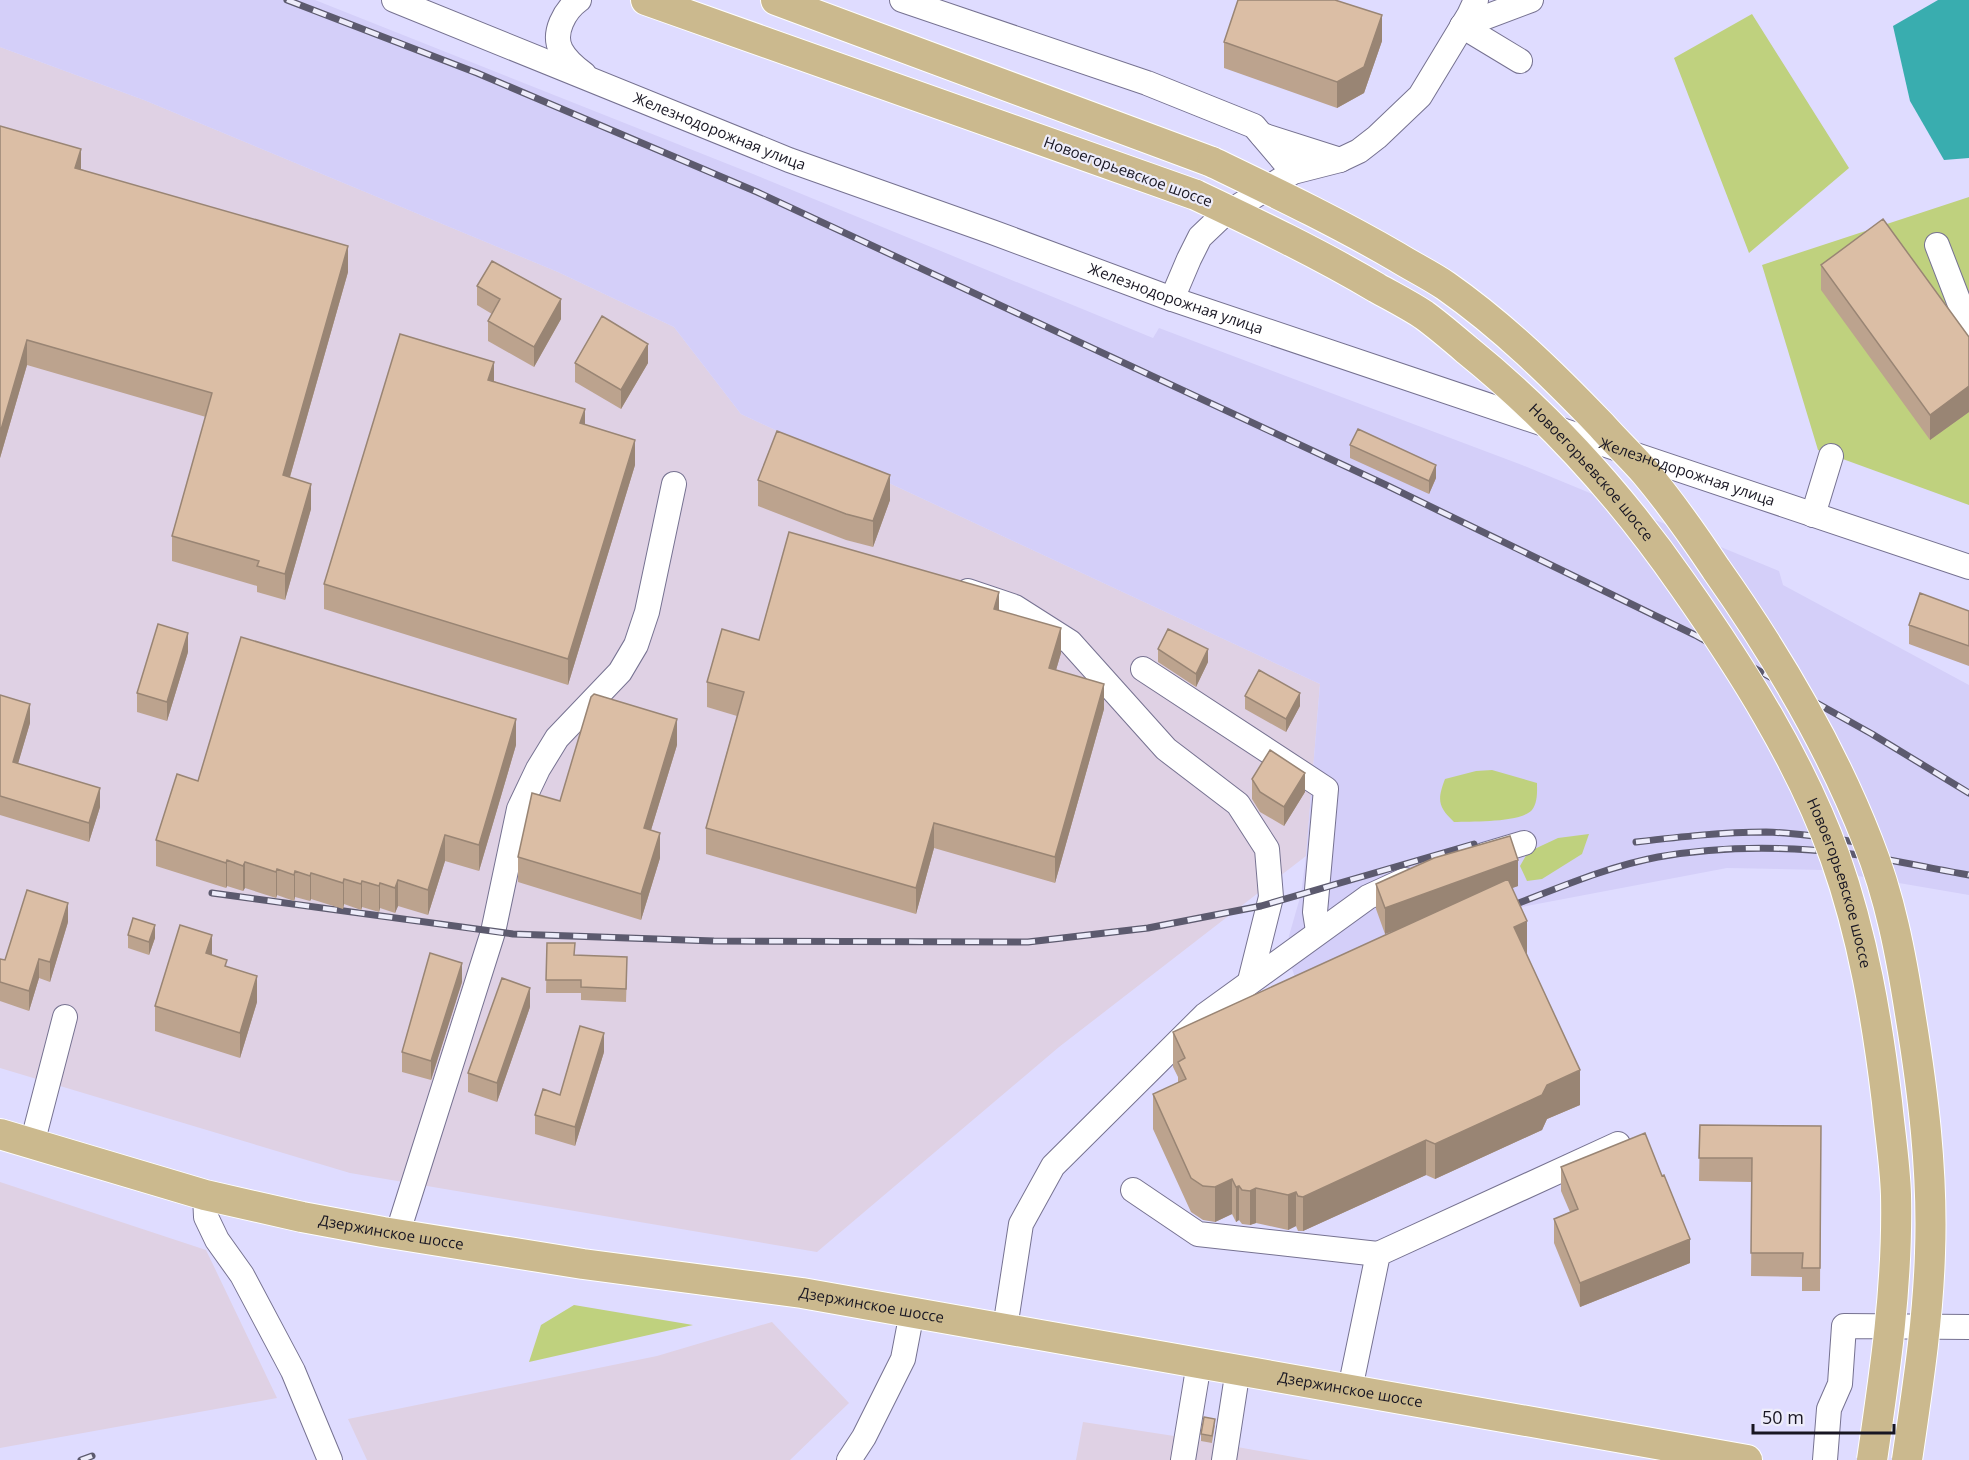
<svg xmlns="http://www.w3.org/2000/svg" width="1969" height="1460" viewBox="0 0 1969 1460" font-family="'Open Sans',sans-serif">
	<style>
		.industrial { fill: #dfd1e4 }
		.built { fill: #d4cff9 }
		.green { fill: #bfd17e }
		.water { fill: #39adaf }
		.lines { fill: none; stroke-linecap: round; stroke-linejoin: round }
		.minor-casing { stroke: #767291; stroke-width: 26 }
		.major-casing { stroke: #fff; stroke-width: 32 }
		.minor { stroke: #fff; stroke-width: 24 }
		.major { stroke: #cbb98e; stroke-width: 30 }
		.rail-casing { stroke: #5c5a6e; stroke-width: 7 }
		.rail { stroke: #edecfa; stroke-width: 4.5; stroke-dasharray: 14; stroke-linecap: butt }
		.major-bridge-casing { stroke: #fff; stroke-width: 32; stroke-linecap: butt }
		.major-bridge { stroke: #cbb98e; stroke-width: 30 }
		.wall { fill: #bca38e }
		.shaded-wall { fill: #998574 }
		.building { fill: #dbbea5; stroke: #998574; stroke-width: 1.5 }
		.labels { text-anchor: middle; stroke-width: 4.5; stroke-linejoin: round; paint-order: stroke }
		.street-label { font-size: 15px; fill: #181622; stroke: #edecfa }
	</style>
	<rect width="100%" height="100%" fill="#dfdcff"/>
	<path class="industrial" d="M0 47 144 100 558 272 674 327 741 414 1320 684 1306 856 1059 1047 817 1252 350 1173 0 1068Z
		M0 1182 206 1250 277 1398 0 1448Z
		M772 1322 849 1403 790 1460H367L348 1419 657 1356Z
		M1083 1422 1187 1438 1310 1460H1076Z"/>
	<path class="built" d="M0 0H315L753 174 1153 338 1159 328 1522 465 1779 571 1783 585 1969 685V895L1823 870 1727 868 1522 907 1363 964 1300 992 1287 954 1289 936 1301 894 1306 856 1320 684 741 414 674 327 558 272 144 100 0 47Z"/>
	<path class="green" d="M1752 14 1849 168 1749 253 1674 58Z
		M1969 197V505L1818 450 1762 265Z
		M1492 770 1537 783C1537 791 1538 802 1532 810 1520 823 1473 821 1454 822 1438 807 1437 800 1445 779L1476 771Z
		M1589 834 1582 854 1542 879 1527 881 1520 866 1528 852 1558 838Z
		M574 1305 693 1325 529 1362 541 1325Z"/>
	<path class="water" d="M1938 0H1969V158L1944 160 1910 101 1893 26Z"/>
	<g class="lines">
		<g class="minor-casing">
			<g id="minor">
				<path id="s1" d="M394 0 789 160 992 232 1172 299 1969 567"/>
				<path d="M579 0C565 10 552 33 561 50 566 60 576 68 584 74"/>
				<path d="M902 0 1147 83 1254 126 1293 172"/>
				<path d="M1462 26 1531 0"/>
				<path d="M1462 26 1520 61"/>
				<path d="M1262 135 1340 160"/>
				<path d="M1937 245 1969 328"/>
				<path d="M1172 299 1189 259 1200 237 1221 217 1293 172 1340 160 1359 151 1377 137 1420 96 1469 15 1476 0"/>
				<path d="M1813 515 1831 456"/>
				<path d="M968 591 1015 607 1070 642 1166 749 1238 804 1267 849 1271 897 1250 981"/>
				<path d="M1143 669 1326 789 1315 912 1318 931"/>
				<path d="M1484 855 1524 843"/>
				<path d="M32 1144 65 1017"/>
				<path d="M1133 1190 1198 1234 1378 1254"/>
				<path d="M205 1195 206 1217 217 1240 242 1275 293 1371 330 1460"/>
				<path d="M397 1235 493 932 519 809 538 769 557 738 620 672 636 645 647 612 674 484"/>
				<path d="M1005 1328 1021 1224 1053 1166 1205 1015 1368 897 1405 880"/>
				<path d="M1350 1389 1378 1254 1618 1144"/>
				<path d="M849 1460 864 1437 903 1359 912 1312"/>
				<path d="M1183 1460 1199 1363"/>
				<path d="M1224 1460 1238 1369"/>
				<path d="M1825 1460 1829 1409 1840 1384 1844 1326 1969 1327"/>
			</g>
		</g>
		<g class="major-casing">
			<g id="major">
				<path d="M646 0 1196 195"/>
				<path d="M776 0 1212 162"/>
				<path id="s2" d="M0 1134 205 1195 302 1217 383 1232 583 1264 802 1293 1747 1460"/>
			</g>
		</g>
		<use href="#minor" class="minor"/>
		<use href="#major" class="major"/>
		<g class="rail-casing">
			<path id="rail" d="M287 0 477 73 757 192 1386 485 1695 635 1872 734 1969 793
				M1636 842C1679 837 1722 832 1766 832 1803 833 1840 840 1877 845
				M212 893 513 934 714 941 1028 942 1148 928 1261 906 1474 844
				M1503 909C1554 890 1605 867 1658 857 1720 846 1782 846 1844 853 1886 858 1928 868 1969 875
				M81 1460 92 1456"/>
		</g>
		<use href="#rail" class="rail"/>
		<g class="major-bridge-casing">
			<g id="major-bridge">
				<path d="M1212 162C1274 192 1337 222 1397 257 1413 267 1430 275 1446 286 1503 326 1553 375 1601 425 1615 441 1631 456 1645 472 1671 503 1694 536 1716 569 1776 654 1830 744 1868 842 1890 897 1901 955 1910 1013 1923 1092 1933 1172 1930 1253 1928 1322 1917 1391 1907 1460"/>
				<path id="s3" d="M1196 195C1257 224 1318 253 1377 288 1393 297 1409 305 1424 315 1439 326 1453 338 1467 350 1550 417 1622 497 1683 585 1742 669 1800 760 1835 857 1863 936 1877 1019 1887 1102 1890 1133 1895 1164 1896 1195 1898 1284 1885 1372 1872 1460"/>
			</g>
		</g>
		<use href="#major-bridge" class="major-bridge"/>
	</g>
	<path class="wall" d="M1382 41 1364 93 1337 108 1224 68V42Z
		M0 126 81 169 348 272 290 477 311 509 285 600 257 592V586L172 561V536L206 417 27 365 0 458Z
		M1821 265 1969 337V412L1930 440 1821 290Z
		M477 286 561 319 534 367 488 341V321L492 314 477 305Z
		M575 363H648L621 409 575 382Z
		M494 381 585 424 635 465 568 685 324 609V584Z
		M1350 445 1436 478 1429 494 1350 458Z
		M758 480 890 500 873 547 846 540 758 506Z
		M999 610 1061 653 1056 670 1104 709 1055 883 934 848 916 914 706 854V828L737 716 707 707V682L759 640Z
		M1969 611V666L1909 644V625Z
		M1158 649 1208 662 1196 687 1158 662Z
		M188 652 167 721 137 712V693Z
		M0 695 30 723 18 763 100 807 89 842 0 815Z
		M1245 696 1300 706 1286 732 1245 709Z
		M516 745 479 871 445 861 428 915 398 906 395 913 380 908 379 912 362 907 361 910 344 904 343 909 311 899 310 901 295 897 294 901 277 895 276 898 245 888 243 891 227 886 226 888 156 866V840L198 781Z
		M677 745 651 830 660 858 641 920 518 882V857L560 801Z
		M1252 779 1305 792 1284 826 1260 812 1252 799Z
		M1376 884 1518 886 1512 888 1527 956 1580 1105 1547 1119 1542 1130 1435 1179 1426 1175 1303 1231H1298L1296 1226 1288 1230 1256 1223 1250 1225 1242 1224 1239 1220 1236 1222 1232 1214 1215 1222 1203 1220 1191 1212 1153 1129V1094L1178 1083V1077L1173 1067V1032L1401 928 1385 934 1376 909Z
		M68 922 50 982 39 978 29 1011 0 1001V959L5 960Z
		M128 935 155 938 149 955 128 948Z
		M547 943 574 955 627 970 626 1002 581 1000V993H546Z
		M212 955 227 967 257 1002 240 1058 155 1031V1006Z
		M462 982 431 1080 402 1072V1052Z
		M530 1007 497 1102 468 1092V1073Z
		M604 1052 575 1146 535 1134V1115L560 1095Z
		M1700 1125 1821 1126 1820 1291H1802V1277L1751 1276 1752 1182 1699 1181Z
		M1561 1167 1690 1263 1580 1307 1554 1243V1219L1570 1212 1561 1191Z
		M1215 1425 1212 1443 1201 1441V1434Z"/>
	<path class="shaded-wall" d="M1382 15V41L1364 93 1337 108V82Z
		M81 149V175L75 168Z
		M348 246V272L283 501V475Z
		M561 299V319L534 367V347Z
		M27 340V365L0 458V433Z
		M648 344V363L621 409V390Z
		M494 362V388L488 380Z
		M1969 386V412L1930 440V415Z
		M585 409V435L580 423Z
		M635 440V465L568 685V659Z
		M1436 465V478L1429 494V481Z
		M890 475V500L873 547V521Z
		M311 484V509L285 600V574Z
		M999 592V617L994 609Z
		M1061 628V653L1049 694V668Z
		M188 633V652L167 721V702Z
		M1208 649V662L1196 687V674Z
		M1104 684V709L1055 883V857Z
		M1300 693V706L1286 732V719Z
		M30 704V723L13 781V762Z
		M516 719V745L479 871V845Z
		M677 719V745L644 853V828Z
		M1305 773V792L1284 826V807Z
		M100 788V807L89 842V823Z
		M934 823V848L916 914V888Z
		M660 833V858L641 920V894Z
		M445 835V861L428 915V890Z
		M227 860V886L226 888V863Z
		M1518 860V886L1385 934V908Z
		M245 862V888L243 891V866Z
		M277 869V895L276 898V872Z
		M295 871V897L294 901V875Z
		M311 873V899L310 901V876Z
		M344 879V904L343 909V883Z
		M398 880V906L395 913V888Z
		M362 881V907L361 910V884Z
		M380 883V908L379 912V886Z
		M68 903V922L50 982V962Z
		M1527 921V956L1514 927Z
		M155 925V938L149 955V942Z
		M212 935V961L206 953Z
		M39 959V978L29 1011V991Z
		M462 963V982L431 1080V1061Z
		M257 976V1002L240 1058V1033Z
		M530 988V1007L497 1102V1083Z
		M604 1033V1052L575 1146V1127Z
		M1580 1070V1105L1547 1119 1542 1130 1435 1179V1144L1547 1085Z
		M1426 1140V1175L1303 1231V1197Z
		M1232 1179V1214L1215 1222V1187Z
		M1239 1186V1220L1236 1222V1187Z
		M1256 1188V1223L1250 1225V1191Z
		M1296 1192V1226L1288 1230V1195Z
		M1690 1239V1263L1580 1307V1283Z"/>
	<path class="building" d="M1238 0H1335L1382 15 1364 67 1337 82 1224 42Z
		M0 126 81 149 75 168 348 246 283 475 311 484 285 574 257 566 259 561 172 536 212 393 27 340 0 433Z
		M1883 219 1969 337V386L1930 415 1821 265Z
		M492 261 561 299 534 347 488 321 500 299 477 286Z
		M602 316 648 344 621 390 575 363Z
		M400 334 494 362 488 380 585 409 580 423 635 440 568 659 324 584Z
		M1358 429 1436 465 1429 481 1350 445Z
		M777 431 890 475 873 521 846 514 758 480Z
		M789 532 999 592 994 609 1061 628 1049 668 1104 684 1055 857 934 823 916 888 706 828 744 692 707 682 722 629 759 640Z
		M1920 593 1969 611V646L1909 625Z
		M158 624 188 633 167 702 137 693Z
		M1168 629 1208 649 1196 674 1158 649Z
		M241 637 516 719 479 845 445 835 428 890 398 880 395 888 380 883 379 886 362 881 361 884 344 879 343 883 311 873 310 876 295 871 294 875 277 869 276 872 245 862 243 866 227 860 226 863 156 840 177 774 198 781Z
		M1259 670 1300 693 1286 719 1245 696Z
		M594 694 677 719 644 828 660 833 641 894 518 857 532 793 560 801 591 697Z
		M0 695 30 704 13 762 100 788 89 823 0 796Z
		M1270 750 1305 773 1284 807 1260 792 1252 779Z
		M1510 836 1518 860 1385 908 1376 884 1434 858Z
		M1508 879 1527 921 1514 927 1580 1070 1547 1085 1542 1095 1435 1144 1426 1140 1303 1197 1298 1196 1296 1192 1288 1195 1256 1188 1250 1191 1242 1190 1239 1186 1236 1187 1232 1179 1215 1187 1203 1186 1191 1178 1153 1094 1186 1079 1178 1062 1185 1058 1173 1032Z
		M27 890 68 903 50 962 39 959 29 991 0 982V959L5 960Z
		M133 918 155 925 149 942 128 935Z
		M180 925 212 935 206 953 227 960 225 966 257 976 240 1033 155 1006Z
		M547 943H575L574 955 627 957 626 989 581 987V980H546Z
		M430 953 462 963 431 1061 402 1052Z
		M502 978 530 988 497 1083 468 1073Z
		M580 1026 604 1033 575 1127 535 1115 543 1089 560 1095Z
		M1700 1125 1821 1126 1820 1268H1802L1803 1253H1751L1752 1158H1699Z
		M1645 1133 1662 1176 1664 1175 1690 1239 1580 1283 1554 1219 1578 1209 1561 1167Z
		M1204 1417 1215 1419 1212 1436 1201 1434Z"/>
	<g class="labels">
		<g class="street-label">
			<text dy="5" stroke="none"><textPath href="#s1" startOffset="351">Железнодорожная улица</textPath></text>
			<text transform="translate(1128 172) rotate(20)" y="5">Новоегорьевское шоссе</text>
			<text dy="5" stroke="none"><textPath href="#s1" startOffset="837">Железнодорожная улица</textPath></text>
			<text dy="5" stroke="none"><textPath href="#s3" startOffset="488">Новоегорьевское шоссе</textPath></text>
			<text dy="5" stroke="none"><textPath href="#s1" startOffset="1377">Железнодорожная улица</textPath></text>
			<text dy="5" stroke="none"><textPath href="#s3" startOffset="972">Новоегорьевское шоссе</textPath></text>
			<text dy="5" stroke="none"><textPath href="#s2" startOffset="404">Дзержинское шоссе</textPath></text>
			<text dy="5" stroke="none"><textPath href="#s2" startOffset="890">Дзержинское шоссе</textPath></text>
			<text dy="5" stroke="none"><textPath href="#s2" startOffset="1376">Дзержинское шоссе</textPath></text>
		</g>
	</g>
	<path d="M1753 1424v9h141v-9" fill="none" stroke="#181622" stroke-width="3"/>
	<text x="1762" y="1424" font-size="18" fill="#181622" stroke="#edecfa" stroke-width="4.5" paint-order="stroke">50 m</text>
</svg>
